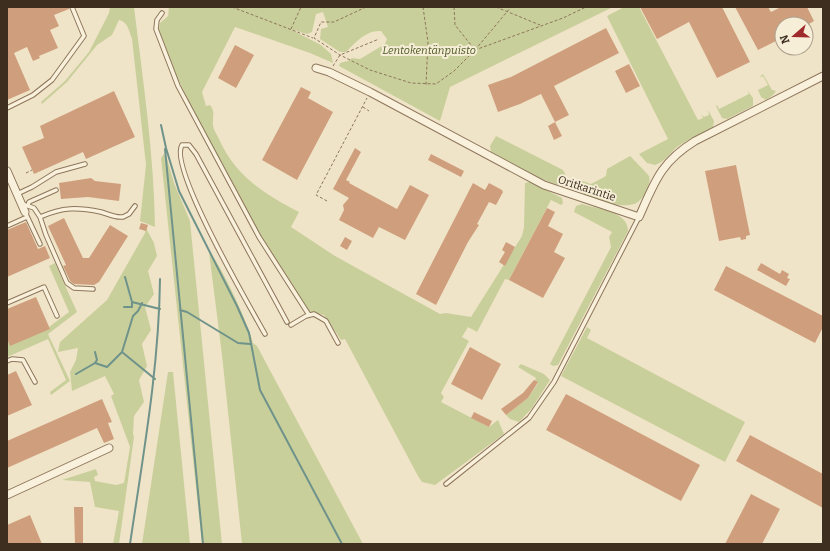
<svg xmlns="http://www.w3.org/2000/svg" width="830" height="551" viewBox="0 0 830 551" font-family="Bitter,serif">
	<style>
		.green { fill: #c9cf9b }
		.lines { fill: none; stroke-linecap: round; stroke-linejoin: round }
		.stream { stroke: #6f938a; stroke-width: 2 }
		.building { fill: #cf9f7d }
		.service-casing { stroke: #8d765c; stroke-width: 5.5 }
		.minor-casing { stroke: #8d765c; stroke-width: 9 }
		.path { stroke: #8d765c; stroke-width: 1; stroke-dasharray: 3 2; stroke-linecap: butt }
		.service { stroke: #faf1dc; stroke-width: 3.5 }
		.minor { stroke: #faf1dc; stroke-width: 7 }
		.labels { text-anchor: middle; stroke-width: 4; stroke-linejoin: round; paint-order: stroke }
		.park-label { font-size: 11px; font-style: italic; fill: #4d5a26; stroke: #f7eed8 }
		.street-label { font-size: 11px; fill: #3d2e20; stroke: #f7eed8 }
	</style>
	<rect width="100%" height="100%" fill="#f0e4c8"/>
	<path class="green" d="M110 7H134C143 80 154 154 155 227L140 221 146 165 132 39C129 31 128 22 119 20L112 35 97 45 67 82 42 104 41 102 65 81 89 52 109 13Z
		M169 7H613L450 87 440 121 339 66 340 63 348 61 352 58 360 59 385 44 387 39 381 31C366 30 356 42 346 52H340L320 39 321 29 328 27 323 12 316 14 312 32 307 34 290 29 321 45 331 54 333 63 310 53 235 27 202 92 206 106 210 105C216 112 212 118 213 125 213 129 216 133 218 137 235 176 263 193 299 212L291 227 335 256 440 314 446 313 471 317 522 236 524 227 525 183 530 182 562 198 563 203 561 205 551 200 509 280 505 279 477 332 468 327 462 337 469 341 441 393 444 397 441 402 489 427 498 420 504 434 435 485 422 482 418 476 345 339 341 340 324 315 308 311 260 236 195 115 170 62 161 40 159 29 160 23 168 16Z
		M624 7H639L698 120 703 118 701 114 704 117 709 115 708 110 714 121 713 127C701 134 688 139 677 147 670 153 665 162 655 165L647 163 639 154 668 139 607 16Z
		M763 74 772 90 776 91 773 95 766 100 761 97 758 90 768 85 763 76 759 78Z
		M747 90 753 98V106L727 119 722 118 716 106 717 105 719 109 749 94Z
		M496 136 563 170 568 179 565 184C555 190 504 158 491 152L490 146Z
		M164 154 166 155 174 183 190 221 222 544H202L161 158Z
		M630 156C631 157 648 174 649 176 652 185 642 202 634 204 618 209 597 199 582 195L577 185 580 180 591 184 606 176 607 169Z
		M582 204C598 209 628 211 628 231L558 365 553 366 550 364 611 247 609 237 612 232 574 212 576 206Z
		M146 228 154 243 157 256 148 271 154 294 145 307 151 330 142 344 147 366 139 380 144 402 134 416 133 434 134 437 119 544H113L119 511 95 507 90 482 62 480 96 469 98 475 94 477 95 481 116 485 124 483 130 447 111 396 114 394 105 376 72 391 70 372 76 360 78 348 58 352 60 342 107 300 145 233Z
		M209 252C219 260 251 329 253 343L257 346 363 544H242L222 355Z
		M55 263 77 312 48 334 70 381 51 395 50 392 66 380 48 339 7 357V338L50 329 49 327 69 312 49 266Z
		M587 327 591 330 587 338 745 422 725 462 561 376Z
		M521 364 544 374 550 380 532 408 519 422 510 419 506 415 528 398 538 383 535 380 536 378 518 367Z
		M168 372H173L190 544H142Z"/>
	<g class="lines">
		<path class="stream" d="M161 125 166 148 179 191 237 306 249 333 260 390 342 544
			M165 149 203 544
			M132 302 160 309
			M124 307H132V302L125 277
			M180 310 187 312 238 343 250 344
			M122 352 155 379
			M95 363 107 367 122 352 133 316 138 311 142 303
			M76 374 95 363 97 360 95 352
			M130 544C143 456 159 368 160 279"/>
	</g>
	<path class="building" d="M7 7H69V9L54 15 59 26 50 30 58 48 39 56 40 58 33 61 27 47 14 53 30 90 7 100Z
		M640 7H722L750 62 717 78 689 22 657 39Z
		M735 7H768L771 12 781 7H807L814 21 809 24H782V38L758 50Z
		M606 28 619 53 554 86 569 115 555 122 541 94 520 104 498 112 488 85 511 77Z
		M235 45 254 55 236 88 218 78Z
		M629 64 640 86 626 93 615 71Z
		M301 87 311 92 308 98 333 112 297 180 262 160Z
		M114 91 135 137 86 159 83 152 34 174 22 147 44 138 40 126Z
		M555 122 562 136 554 140 548 126Z
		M355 148 361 152 346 180 350 182 349 183 397 209 410 185 429 195 405 240 379 227 373 238 339 220 344 210 343 205 349 198 333 189Z
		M431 154 464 171 461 177 428 160Z
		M736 165 750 235 746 236V239L741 240 740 237 719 241 705 171Z
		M91 178 95 181 121 184 119 201 88 197 61 199 59 183Z
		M473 183 485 190 489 183 502 190 503 192 496 205 489 202 477 224 479 225 468 242 436 305 416 294Z
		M547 208 555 212 548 226 563 234 554 252 565 258 543 298 509 280Z
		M64 218 83 258H89L110 225 128 236 99 282 94 285 74 284 70 281 63 266 66 265 48 226Z
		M26 222 38 249 45 246 50 258 7 277V230Z
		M141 223 148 225 146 231 139 229Z
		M345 237 352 241 347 250 340 246Z
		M506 242 515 247 505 266 499 262 505 252 502 250Z
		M761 263 780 274 782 270 789 274 787 278 790 279 786 286 757 270Z
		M726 266 823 316V327L815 343 714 290Z
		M36 297 50 329 10 346 7 338V309Z
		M470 347 501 364 482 400 451 384Z
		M16 371 32 405 7 416V375Z
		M534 380 538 382 528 398 506 415 501 409 523 393Z
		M566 394 700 465 681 501 546 430Z
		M102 399 112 422 108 423 114 439 104 443 97 428 7 468V441Z
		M474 412 492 421 489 427 471 418Z
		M750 435 823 474V508L736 461Z
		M751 494 780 509 762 544H725Z
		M74 507H83V544H75Z
		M30 515 42 544H7V525Z"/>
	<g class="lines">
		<g class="service-casing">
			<path id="service" d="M162 13 157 20 156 29 178 86 259 237 309 315
				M7 108 33 95 52 80 84 36 72 7
				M17 194 32 187 56 172 85 164
				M22 204 34 208 40 217 46 235 67 283 74 288 93 289
				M28 206 29 202 56 190
				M25 212 40 244
				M40 217C63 207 77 207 101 212 108 214 115 218 123 217L129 214 135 206
				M7 226 27 217
				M7 303 44 287 57 316
				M291 325 306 316 314 314 326 321 338 343
				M265 334C250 307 168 167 182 145H189L196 154 287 322
				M7 361 12 359 23 360 35 382
				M446 484 529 418 554 382 639 217"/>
		</g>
		<g class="minor-casing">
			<path id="minor" d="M316 68 329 72 370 92 544 185 639 217C655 181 661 162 695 141L823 76
				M7 171 25 212
				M7 495 109 448"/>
		</g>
		<path class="path" d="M232 7 313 38
			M366 7 334 22H321L314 38 340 55 370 70 411 83 436 84 454 71 475 50 563 18 586 7
			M423 7 428 42 426 85
			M454 7 455 25 475 50 511 7
			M496 7 540 25
			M291 29 301 7
			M333 66 340 55 379 39
			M363 107 369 111
			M26 173 32 170
			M327 201 316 195 367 98"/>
		<use href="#service" class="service"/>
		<use href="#minor" class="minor"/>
	</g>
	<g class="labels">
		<g class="park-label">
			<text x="429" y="54">Lentokentänpuisto</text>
		</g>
		<g class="street-label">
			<text transform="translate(587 188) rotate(18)" y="4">Oritkarintie</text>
		</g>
	</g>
	<rect width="830" height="551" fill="none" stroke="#3d2e20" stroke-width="16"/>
	<g transform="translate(794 36) rotate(250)"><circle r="19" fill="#f7eed8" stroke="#ada18e"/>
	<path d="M0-3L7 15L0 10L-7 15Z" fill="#9e2a2b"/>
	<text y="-6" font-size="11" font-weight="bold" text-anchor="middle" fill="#3d2e20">N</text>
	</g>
</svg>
